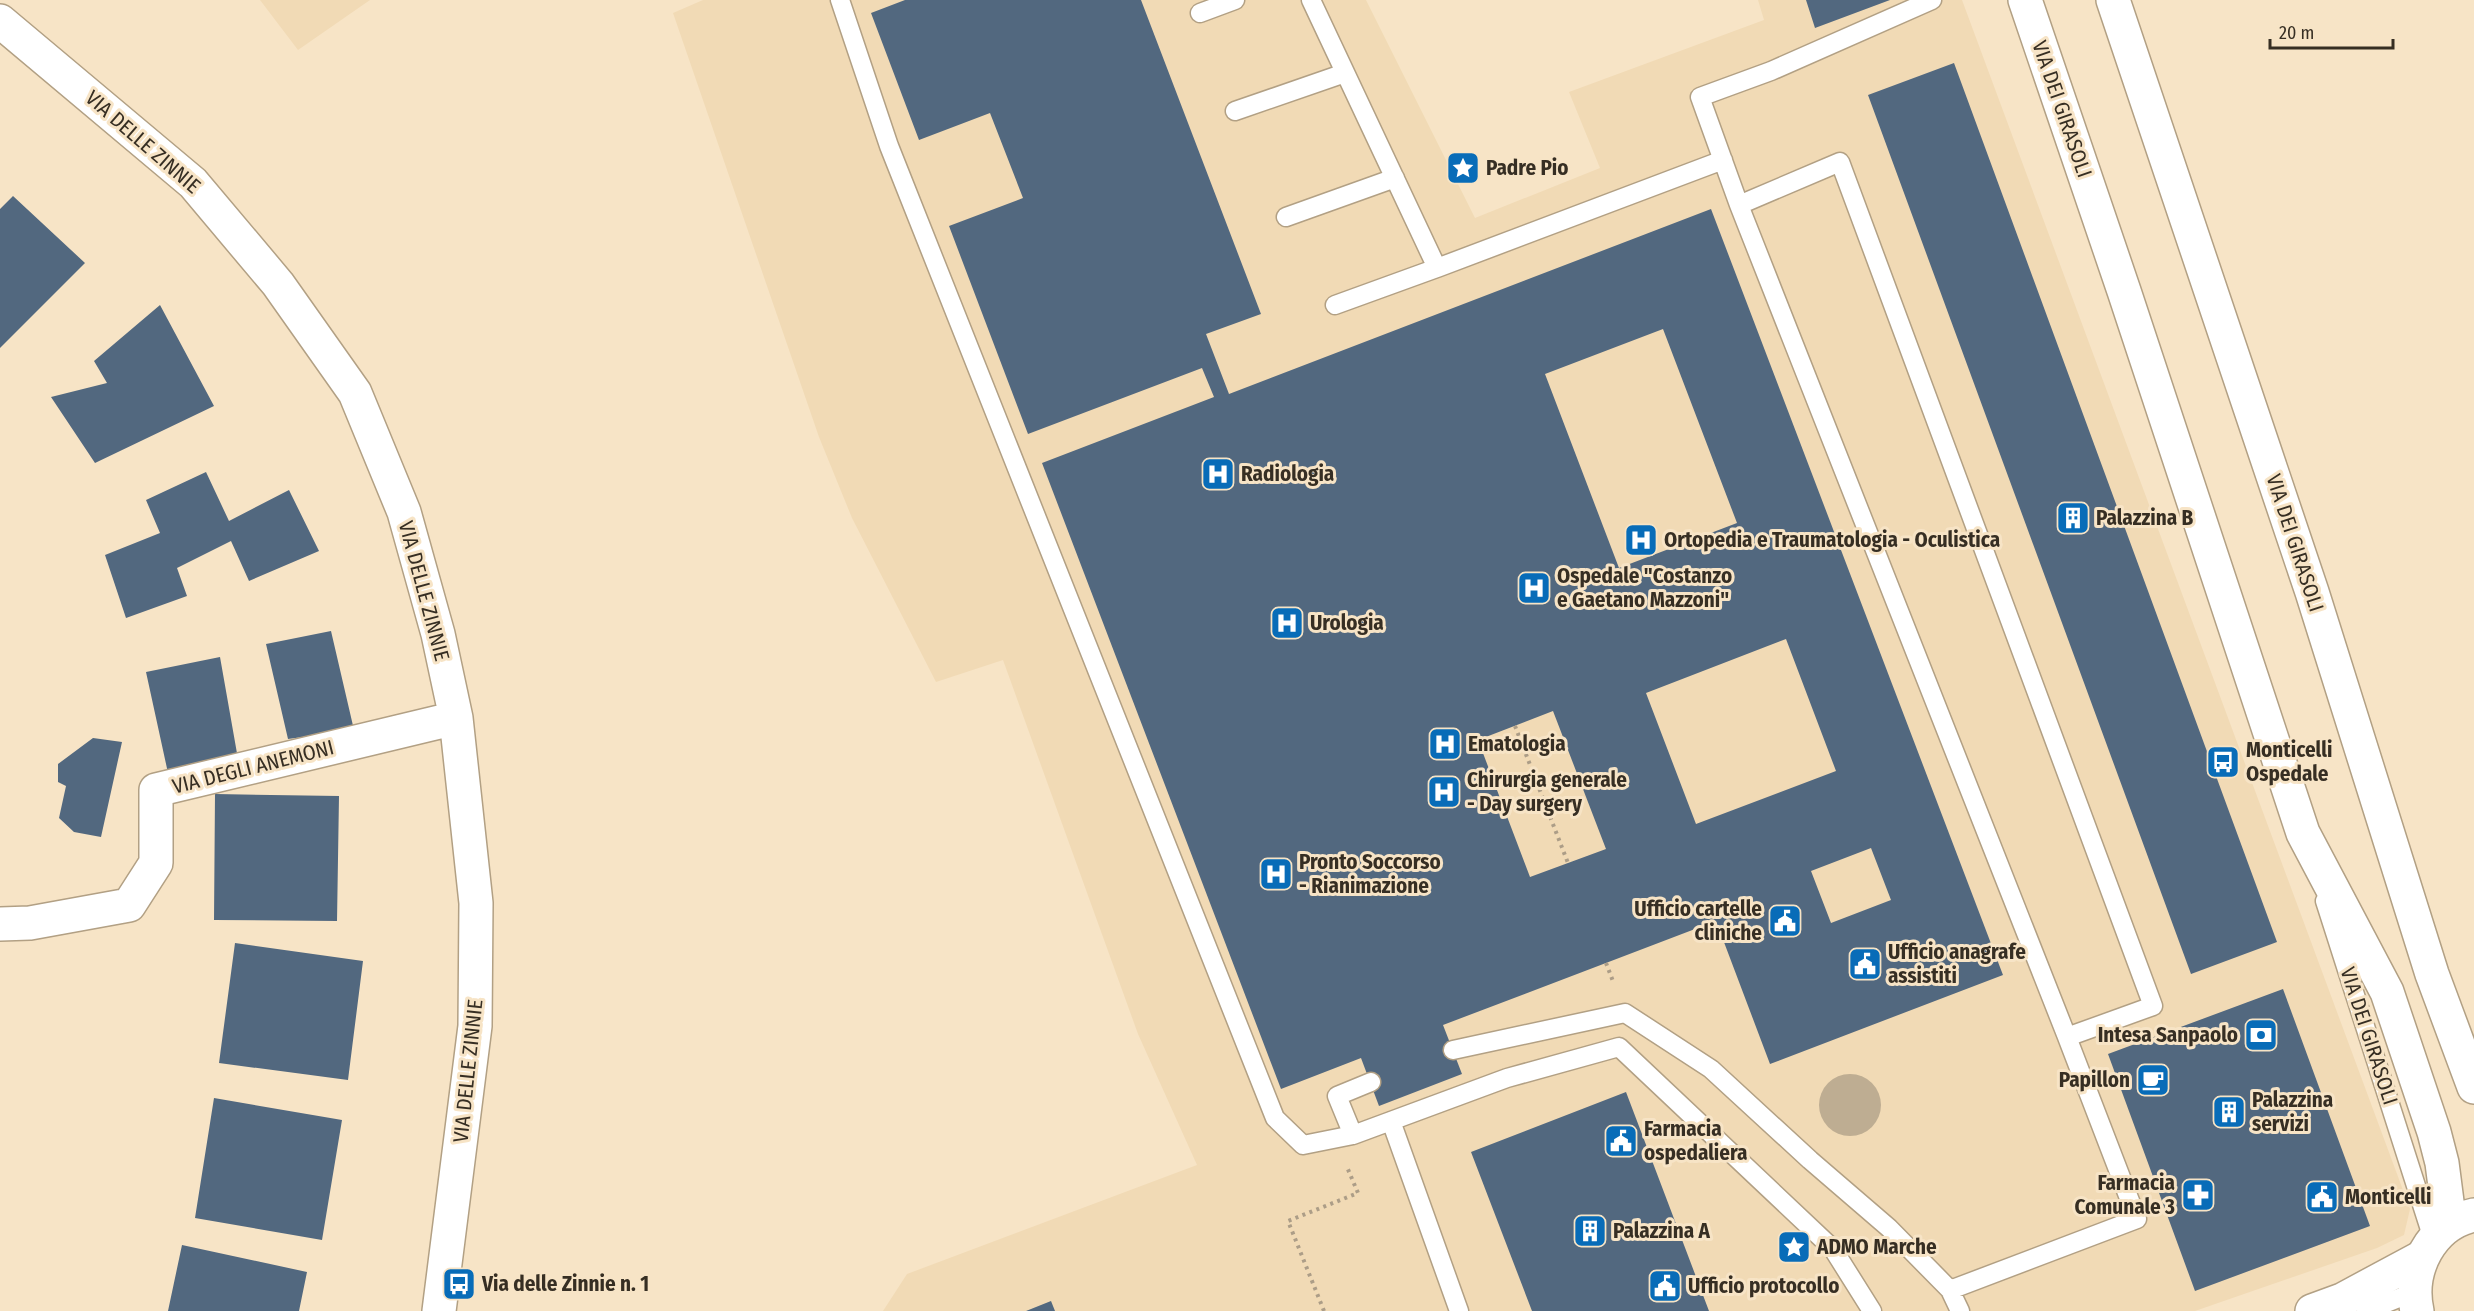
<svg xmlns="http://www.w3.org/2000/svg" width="2474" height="1311" viewBox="0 0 2474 1311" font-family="'Fira Sans Condensed',sans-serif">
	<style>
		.built { fill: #f1dab5 }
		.water { fill: #bead92 }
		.building { fill: #52687f; fill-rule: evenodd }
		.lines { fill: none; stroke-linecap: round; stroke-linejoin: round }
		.service-casing { stroke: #b2a084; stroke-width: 21 }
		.minor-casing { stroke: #b2a084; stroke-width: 36 }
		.secondary-casing { stroke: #b2a084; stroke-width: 36 }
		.path { stroke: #ac9d87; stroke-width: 4; stroke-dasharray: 3 4.5; stroke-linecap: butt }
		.service { stroke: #fff; stroke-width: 18 }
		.minor { stroke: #fff; stroke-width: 33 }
		.secondary { stroke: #fff; stroke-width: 33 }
		.labels { text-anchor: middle; stroke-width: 6; stroke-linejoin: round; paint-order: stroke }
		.street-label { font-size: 21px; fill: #362e23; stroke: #f7e4c6 }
		.poi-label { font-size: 21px; font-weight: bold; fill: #362e23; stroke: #f7e4c6; text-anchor: start }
	</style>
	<rect width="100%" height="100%" fill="#f7e4c6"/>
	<path class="built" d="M260 0H370L298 50Z
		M703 0H1366L1475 218 1600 168 1569 92 1764 20 1758 0H1962L2410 1209 2404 1235 2377 1248 2195 1311H883L907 1274 1197 1165 1138 1034 1003 660 936 682 852 518 819 437 673 13Z"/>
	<path class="water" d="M1819 1105a31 31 0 1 1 62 0a31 31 0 1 1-62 0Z"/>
	<path class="building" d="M905 0H1141L1261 314 1206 334 1229 394 1711 209 2003 975 1770 1064 1716 921 1443 1025 1462 1074 1379 1106 1361 1058 1281 1089 1042 463 1214 397 1202 368 1028 434 949 226 1023 198 990 113 919 140 871 13ZM1663 329 1737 523 1619 568 1545 374ZM1786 639 1836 771 1696 824 1646 693ZM1553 711 1606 849 1530 877 1478 740ZM1871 848 1891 900 1831 923 1811 871Z
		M1806 0H1890L1815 28Z
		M1954 63 2277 942 2191 974 1868 95Z
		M13 196 85 263 0 348V209Z
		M160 305 214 406 95 463 51 397 107 383 94 361Z
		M206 472 229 521 289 490 319 551 249 581 231 541 177 568 187 596 126 618 105 555 160 533 146 500Z
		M331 631 354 730 288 739 266 644Z
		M220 657 238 759 168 773 146 672Z
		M93 738 122 742 101 837 74 832 59 818 66 786 58 782V764Z
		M215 794 339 796 337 921 214 920Z
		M235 943 363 961 348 1080 219 1063Z
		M2283 989 2370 1226 2195 1291 2108 1054Z
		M1626 1092 1709 1311H1532L1471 1152Z
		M214 1098 342 1120 322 1240 195 1218Z
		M182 1245 307 1272 299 1311H168Z
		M1051 1301 1055 1311H1026Z"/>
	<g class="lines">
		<g class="service-casing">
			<path id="service" d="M840 0 889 146 1275 1118 1303 1145 1353 1135
				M1311 0 1437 268 1723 160
				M1200 13 1235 0
				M1235 111 1345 73
				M1739 205 1840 162 2153 1006 2067 1037 1739 205 1700 97 1771 71 1932 0
				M1286 217 1395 178
				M1335 305 1437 268
				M2325 901 2433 1239
				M1453 1050 1625 1013 1711 1069 1810 1160 1889 1228 1950 1290 1960 1311
				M1371 1082 1337 1096 1353 1135 1507 1078 1619 1047 1833 1249 1872 1311
				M1391 1121 1459 1311
				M1950 1290 2137 1219 2067 1037
				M2366 1311 2414 1292"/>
		</g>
		<g class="minor-casing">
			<path id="minor" d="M0 21 193 183 278 284 355 393 404 512 438 634 456 718 476 903 475 1026 439 1311
				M0 924 30 923 129 905 156 863V790L456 718
				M2312 1311 2342 1300 2422 1257"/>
		</g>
		<g class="secondary-casing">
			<path id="secondary" d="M2025 0 2124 291 2303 833 2387 992 2434 1132 2442 1163 2450 1225
				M2113 0 2312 592 2432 974 2474 1087
				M2417 1311C2408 1270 2431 1224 2474 1215"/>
		</g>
		<path class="path" d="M1515 726 1568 863
			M1606 963 1614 984
			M1324 1311 1288 1221 1358 1193 1347 1167"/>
		<use href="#service" class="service"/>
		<use href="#minor" class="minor"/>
		<use href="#secondary" class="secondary"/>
	</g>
	<defs>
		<g id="sight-square" transform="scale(1.725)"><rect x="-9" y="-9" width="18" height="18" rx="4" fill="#086cb8" stroke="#f7e4c6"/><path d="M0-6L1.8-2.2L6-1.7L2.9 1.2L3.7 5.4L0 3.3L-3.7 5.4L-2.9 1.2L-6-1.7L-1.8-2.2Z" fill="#fff"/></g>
		<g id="hospital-square" transform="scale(1.725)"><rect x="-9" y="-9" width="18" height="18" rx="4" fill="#086cb8" stroke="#f7e4c6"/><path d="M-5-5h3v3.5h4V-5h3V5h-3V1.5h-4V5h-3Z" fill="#fff"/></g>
		<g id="building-square" transform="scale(1.725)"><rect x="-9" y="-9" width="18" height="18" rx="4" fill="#086cb8" stroke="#f7e4c6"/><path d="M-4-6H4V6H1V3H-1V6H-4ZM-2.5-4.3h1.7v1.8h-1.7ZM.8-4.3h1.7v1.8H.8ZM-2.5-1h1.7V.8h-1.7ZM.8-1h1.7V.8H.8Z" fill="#fff"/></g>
		<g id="bus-square" transform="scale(1.725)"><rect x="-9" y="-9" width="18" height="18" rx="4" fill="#086cb8" stroke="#f7e4c6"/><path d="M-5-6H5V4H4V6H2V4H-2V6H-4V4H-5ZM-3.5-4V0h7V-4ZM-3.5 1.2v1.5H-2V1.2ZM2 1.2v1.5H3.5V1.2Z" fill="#fff"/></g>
		<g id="civic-square" transform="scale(1.725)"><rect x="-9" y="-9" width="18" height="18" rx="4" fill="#086cb8" stroke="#f7e4c6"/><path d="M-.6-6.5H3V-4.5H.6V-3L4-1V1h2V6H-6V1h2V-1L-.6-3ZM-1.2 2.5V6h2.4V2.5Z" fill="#fff"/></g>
		<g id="bank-square" transform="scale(1.725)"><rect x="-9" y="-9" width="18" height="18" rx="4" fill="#086cb8" stroke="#f7e4c6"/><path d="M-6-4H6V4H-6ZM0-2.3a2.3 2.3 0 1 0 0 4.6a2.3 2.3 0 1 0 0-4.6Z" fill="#fff"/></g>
		<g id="cafe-square" transform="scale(1.725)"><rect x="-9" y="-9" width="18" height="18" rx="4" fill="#086cb8" stroke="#f7e4c6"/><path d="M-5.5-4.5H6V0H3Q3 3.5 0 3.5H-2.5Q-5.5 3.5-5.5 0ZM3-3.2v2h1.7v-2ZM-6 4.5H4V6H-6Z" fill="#fff"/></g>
		<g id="pharmacy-square" transform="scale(1.725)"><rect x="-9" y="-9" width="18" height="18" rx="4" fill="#086cb8" stroke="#f7e4c6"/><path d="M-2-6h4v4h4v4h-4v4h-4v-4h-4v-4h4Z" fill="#fff"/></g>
	</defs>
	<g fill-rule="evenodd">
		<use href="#sight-square" x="1463" y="168"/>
		<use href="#hospital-square" x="1218" y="474"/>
		<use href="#building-square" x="2073" y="518"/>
		<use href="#hospital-square" x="1641" y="540"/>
		<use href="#hospital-square" x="1534" y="588"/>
		<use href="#hospital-square" x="1287" y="623"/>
		<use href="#hospital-square" x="1445" y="744"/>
		<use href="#bus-square" x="2223" y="762"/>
		<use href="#hospital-square" x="1444" y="792"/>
		<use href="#hospital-square" x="1276" y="874"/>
		<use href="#civic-square" x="1785" y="921"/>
		<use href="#civic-square" x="1865" y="964"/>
		<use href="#bank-square" x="2261" y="1035"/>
		<use href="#cafe-square" x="2153" y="1080"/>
		<use href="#building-square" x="2229" y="1112"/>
		<use href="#civic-square" x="1621" y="1141"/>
		<use href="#pharmacy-square" x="2198" y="1195"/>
		<use href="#civic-square" x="2322" y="1197"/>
		<use href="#building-square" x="1590" y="1231"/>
		<use href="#sight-square" x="1794" y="1247"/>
		<use href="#bus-square" x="459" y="1284"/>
		<use href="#civic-square" x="1665" y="1286"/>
	</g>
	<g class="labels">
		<g class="street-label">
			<text transform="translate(2062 109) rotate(71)" y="7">VIA DEI GIRASOLI</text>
			<text transform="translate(143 142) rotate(41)" y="7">VIA DELLE ZINNIE</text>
			<text transform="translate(2295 543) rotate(72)" y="7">VIA DEI GIRASOLI</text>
			<text transform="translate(424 591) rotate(75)" y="7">VIA DELLE ZINNIE</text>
			<text transform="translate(253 767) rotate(-14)" y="7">VIA DEGLI ANEMONI</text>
			<text transform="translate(2369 1036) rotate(72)" y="7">VIA DEI GIRASOLI</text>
			<text transform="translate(468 1071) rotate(-84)" y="7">VIA DELLE ZINNIE</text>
		</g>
		<g class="poi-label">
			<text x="1486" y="175">Padre Pio</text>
			<text x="1241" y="481">Radiologia</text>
			<text x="2096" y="525">Palazzina B</text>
			<text x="1664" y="547">Ortopedia e Traumatologia - Oculistica</text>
			<text x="1557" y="583">Ospedale "Costanzo<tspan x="1557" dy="24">e Gaetano Mazzoni"</tspan></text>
			<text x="1310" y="630">Urologia</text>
			<text x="1468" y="751">Ematologia</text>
			<text x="2246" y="757">Monticelli<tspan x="2246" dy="24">Ospedale</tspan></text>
			<text x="1467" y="787">Chirurgia generale<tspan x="1467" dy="24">- Day surgery</tspan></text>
			<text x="1299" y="869">Pronto Soccorso<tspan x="1299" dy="24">- Rianimazione</tspan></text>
			<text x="1762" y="916" text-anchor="end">Ufficio cartelle<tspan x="1762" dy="24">cliniche</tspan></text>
			<text x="1888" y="959">Ufficio anagrafe<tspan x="1888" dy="24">assistiti</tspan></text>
			<text x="2238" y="1042" text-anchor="end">Intesa Sanpaolo</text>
			<text x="2130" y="1087" text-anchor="end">Papillon</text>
			<text x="2252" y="1107">Palazzina<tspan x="2252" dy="24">servizi</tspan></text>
			<text x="1644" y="1136">Farmacia<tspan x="1644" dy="24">ospedaliera</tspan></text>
			<text x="2175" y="1190" text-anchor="end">Farmacia<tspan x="2175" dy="24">Comunale 3</tspan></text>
			<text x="2345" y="1204">Monticelli</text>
			<text x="1613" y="1238">Palazzina A</text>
			<text x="1817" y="1254">ADMO Marche</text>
			<text x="482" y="1291">Via delle Zinnie n. 1</text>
			<text x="1688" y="1293">Ufficio protocollo</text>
		</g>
	</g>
	<path d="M2270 39v9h123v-9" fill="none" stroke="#362e23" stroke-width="3"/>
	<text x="2279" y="39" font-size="18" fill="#362e23" stroke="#f7e4c6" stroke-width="4.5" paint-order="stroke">20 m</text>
</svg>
